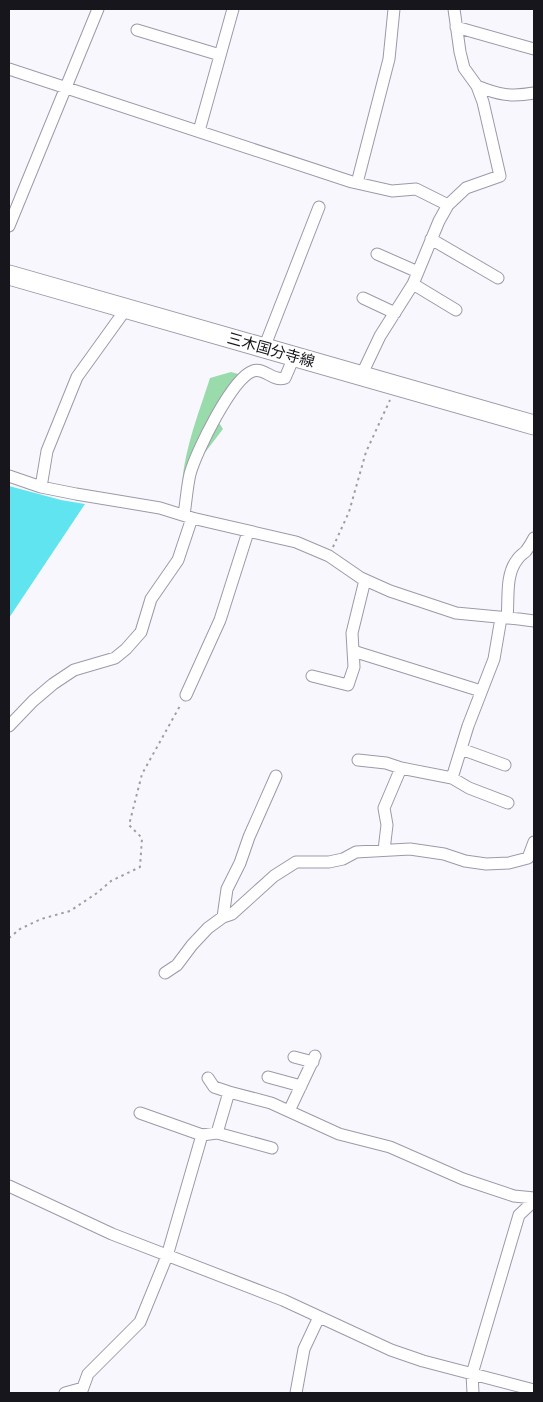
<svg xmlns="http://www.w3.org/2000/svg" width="543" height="1402" viewBox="0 0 543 1402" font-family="'Work Sans','Noto Sans JP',sans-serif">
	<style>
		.green { fill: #99dbaa }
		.water { fill: #60e5f0 }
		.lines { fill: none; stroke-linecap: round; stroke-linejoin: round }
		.street-casing { stroke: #9d99aa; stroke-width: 13 }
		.primary-casing { stroke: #9d99aa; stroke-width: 21 }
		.path { stroke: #9f9ea4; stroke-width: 2; stroke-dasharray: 2.5 4; stroke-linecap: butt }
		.street { stroke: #fff; stroke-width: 11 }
		.primary { stroke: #fff; stroke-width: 19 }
		.labels { text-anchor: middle; stroke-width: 4; stroke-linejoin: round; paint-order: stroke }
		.street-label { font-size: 15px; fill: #17161c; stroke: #fff }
	</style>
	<rect width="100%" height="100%" fill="#f9f7fe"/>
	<path class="green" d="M231 372 242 375 214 415 223 429 197 463 183 501C178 464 199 413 210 378Z"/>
	<path class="water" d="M9 486 61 500 85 504 9 618Z"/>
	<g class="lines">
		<g class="street-casing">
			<path id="street" d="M456 27 534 49
				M137 30 220 55
				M9 69 352 182 392 191 416 189 448 205
				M477 86C499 95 511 97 534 93
				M199 131 233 9
				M357 183 389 59 394 9
				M9 226 98 9
				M431 239 498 278
				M377 254 418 272
				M413 284 456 310
				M363 298 395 313
				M264 348 319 207
				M361 376 380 336 413 284 439 221 448 205 466 188 500 176 483 102 477 86 464 68 460 52 454 9
				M9 476 41 487 76 494 160 508 192 518 296 542 329 556 361 578 390 591 456 613 519 619 534 621
				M41 487 47 451 77 377 126 309
				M184 515C186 502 187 487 190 474 196 452 232 378 253 371 265 367 272 382 285 378L294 357
				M507 618C509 600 505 575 517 560 519 556 523 554 526 551 529 547 532 542 534 538
				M353 651 481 691
				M312 676 348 685 354 667 352 633 365 580
				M186 695 220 620 248 532
				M9 726 33 701 53 684 74 670 115 658 126 649 141 632 151 599 178 560 192 518
				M461 749 505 765
				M358 760 386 763 401 768 452 778 469 788 508 803
				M452 778 468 726 494 659 501 618
				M384 850 387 825 384 808 401 768
				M223 917 227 889 240 863 249 837 276 776
				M165 973 177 965 192 945 208 928 223 917 232 914 274 876 296 862H329L343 859 356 852 410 849 444 854 465 861 486 864 509 863 528 858 534 842
				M294 1057 313 1062
				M268 1077 301 1086
				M208 1078 214 1087 229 1092 271 1103 339 1134 390 1147 463 1179 514 1196 534 1198
				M289 1111 315 1056
				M140 1113 202 1135 217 1133 272 1148
				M217 1133 229 1092
				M9 1186 112 1234 283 1300 391 1350 423 1361 534 1390
				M65 1393 83 1388
				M81 1393 88 1374 140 1322 167 1256 202 1135
				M296 1393 304 1349 319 1317
				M473 1393 472 1374 519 1215 534 1201"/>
		</g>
		<g class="primary-casing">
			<path id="primary" d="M9 275 534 425"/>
		</g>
		<path class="path" d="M333 547 349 512 366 452 390 400
			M9 938 20 929 41 919 70 911 97 893 111 881 140 867 142 838 129 825 142 774 181 704"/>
		<use href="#street" class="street"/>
		<use href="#primary" class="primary"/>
	</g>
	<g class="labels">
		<g class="street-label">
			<text transform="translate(271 350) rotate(16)" y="5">三木国分寺線</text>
		</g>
	</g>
	<rect width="543" height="1402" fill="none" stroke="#17161c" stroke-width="20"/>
</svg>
